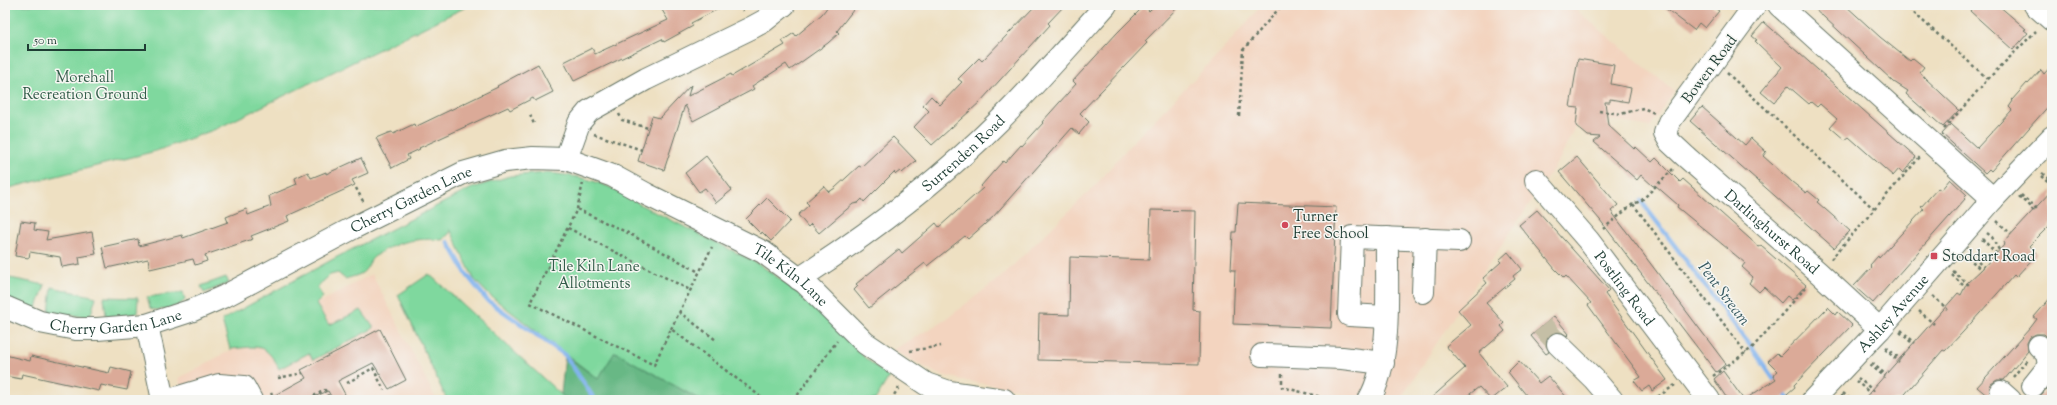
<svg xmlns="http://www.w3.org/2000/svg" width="2057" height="405" viewBox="0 0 2057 405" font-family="'Sorts Mill Goudy',serif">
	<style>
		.built { fill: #f3d4bf }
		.green { fill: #7fd89e; stroke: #4f8a69 }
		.forest { fill: #67b885; stroke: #437a5c }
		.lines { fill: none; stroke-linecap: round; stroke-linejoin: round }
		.stream { stroke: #82b4ee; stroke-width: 4.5 }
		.building { fill: #dbaa98 }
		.minor-tunnel { stroke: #c5bfa6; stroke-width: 22; stroke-dasharray: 22 11; stroke-linecap: butt }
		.minor-casing { stroke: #677666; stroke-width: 24 }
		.path { stroke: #677666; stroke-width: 2.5; stroke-dasharray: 3 3; stroke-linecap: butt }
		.minor { stroke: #fff; stroke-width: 22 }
		.poi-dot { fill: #d1495b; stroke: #f6f6f2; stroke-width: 1.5 }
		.labels { text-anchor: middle; stroke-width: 3; stroke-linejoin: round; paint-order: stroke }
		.street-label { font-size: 15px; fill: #1f3d34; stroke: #f6f6f2 }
		.park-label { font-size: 15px; fill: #325c49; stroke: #f6f6f2 }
		.poi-label { font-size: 15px; fill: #1f3d34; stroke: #f6f6f2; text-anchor: start }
		.water-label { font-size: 16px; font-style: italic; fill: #385b62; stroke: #f6f6f2 }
	</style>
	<rect width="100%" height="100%" fill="#f6f6f2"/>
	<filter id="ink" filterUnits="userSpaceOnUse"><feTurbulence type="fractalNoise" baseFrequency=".025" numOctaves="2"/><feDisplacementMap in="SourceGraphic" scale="8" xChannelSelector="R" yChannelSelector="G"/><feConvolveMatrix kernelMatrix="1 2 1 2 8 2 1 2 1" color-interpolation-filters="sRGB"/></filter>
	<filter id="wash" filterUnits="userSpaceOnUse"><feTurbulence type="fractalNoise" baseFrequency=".012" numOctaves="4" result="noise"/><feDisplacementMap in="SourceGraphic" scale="16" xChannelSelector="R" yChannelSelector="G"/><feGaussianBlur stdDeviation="0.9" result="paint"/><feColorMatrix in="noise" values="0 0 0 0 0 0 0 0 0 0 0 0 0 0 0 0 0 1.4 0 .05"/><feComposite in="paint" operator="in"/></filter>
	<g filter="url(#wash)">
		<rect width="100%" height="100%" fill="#eee0c2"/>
		<path class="built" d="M1262 5H1570L1674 91 1650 127 1580 115 1561 157 1458 310 1400 400H1089L967 381 938 374 893 350 945 320 1002 276 1094 187 1130 145 1228 44Z
			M372 274 436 399 183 400 179 378Z"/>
		<path class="green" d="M5 5H470L216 129 156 151 5 189Z
			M546 173C574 175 593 179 618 191 626 195 633 197 639 204L759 264 798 292 835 326 864 357 889 377 875 400H700L615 352 598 379 488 294 474 279 450 229V233L442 240C418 237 393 242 374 257 369 261 369 266 365 270 362 275 351 277 345 279L338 273 330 275 317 287 323 297 316 304 329 325 361 310 374 328 313 360 309 353 279 369C265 341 257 347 230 349L222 320 337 257 472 188 510 176Z
			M429 274 567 400H447L398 295Z
			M5 277 45 285 36 310 5 298Z
			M226 277 229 283 204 293 201 286Z
			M52 287 96 297 90 317 49 313Z
			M183 292 185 300C180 307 157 313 150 308L147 297Z
			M104 297 138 298 137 313 123 316H106Z"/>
		<path class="forest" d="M615 352 700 400H567L561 394 565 355 598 379Z"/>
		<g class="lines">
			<path class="stream" d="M1641 201 1752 348 1777 384
				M448 242 467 275 487 300 565 355 595 400
				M1783 392 1789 400"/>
		</g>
		<g id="blocks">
			<path class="building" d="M671 5H726L691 23 693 26 664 42 662 39 574 81 564 62 592 48 595 54 668 20 662 10Z
				M829 5H857L837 31 839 33 828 43 790 70 786 64 752 86 754 89 693 121 685 105 664 170 638 161 652 116 660 118 691 85 688 96 731 74 732 76 785 45 782 41 794 33 796 36 822 14Z
				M1036 5H1065L1048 23 1050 25 980 102 932 145 914 127 929 111 923 105 931 96 940 105 962 82 958 79 979 58 982 61Z
				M1155 5H1180L1145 41 1147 43 1080 113 1089 122 1079 134 1072 128 993 217 968 239 965 236 927 266 925 263 869 308 854 290 858 286 856 284 899 249 902 253 936 223 939 227 983 188 981 186 994 171 1003 161 1005 163 1021 145 1022 146 1043 123 1042 122 1076 84 1073 81 1117 33 1144 6 1149 11Z
				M1661 5H1711L1719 11 1705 28 1699 23 1694 30Z
				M1811 5H1845L1880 37 1910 61 1913 58 1924 67 1920 72 1924 77 1959 110 1943 127 1906 94 1908 91 1894 82Z
				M1975 5H1998L2026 29 2024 30 2028 33 2013 50 1970 11Z
				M1764 22 1916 157 1903 173 1899 169 1893 176 1849 137 1845 140 1830 127 1837 119 1820 104 1817 107 1811 102 1809 104 1788 86 1774 103 1761 92 1782 67 1755 41 1757 40 1752 36Z
				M1578 59 1614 65 1611 84 1631 88 1628 102 1610 99V102H1605L1608 125 1634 149 1636 147 1652 162 1656 158 1680 182 1683 179 1759 247 1761 246 1806 285 1792 300 1787 296 1781 303 1764 287 1759 292 1749 283 1753 277 1742 267 1745 263 1677 207 1678 205 1655 185 1653 186 1641 175 1637 180 1594 142 1600 137 1588 136 1576 126 1578 108 1570 107Z
				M538 64 553 92 535 101 533 98 510 110 508 107 419 148 420 149 407 155 409 159 392 168 376 138 388 133 392 132 393 134 414 124 415 127 498 87 497 86Z
				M2052 65V102L1991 171 1989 169 1985 173 1942 134 1951 124 1977 148 2012 110 2009 107 2013 101 2012 100 2027 83 2028 84 2041 70 2044 74Z
				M1702 107 1745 145 1751 138 1766 152 1763 156 1792 182 1806 193 1808 191 1819 200 1817 202 1850 231 1834 248 1690 121Z
				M893 137 916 161 902 173 900 171 896 174 894 172 864 202 862 199 858 203 853 204 819 233 811 224 808 227 798 215 809 205 806 202 824 186 829 192 835 188 859 166 861 167Z
				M706 156 732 190 716 203 705 188 699 192 685 173Z
				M1577 157 1618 205 1611 211 1726 364 1716 372 1600 220 1559 172Z
				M361 158 368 173 352 180 355 185 287 216 289 221 251 236 253 239 205 255 207 261 195 265 193 259 150 269 148 259 107 268 102 247 138 239 139 246 182 235 183 238 228 222 226 217 246 209 248 215 271 206 269 196 297 184 295 178 308 172 311 178 326 172V174Z
				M1950 179 1967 195 1964 198 1965 199 1873 303 1854 286 1872 267 1870 265 1878 256 1879 258 1924 209 1921 207 1938 188 1941 190Z
				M2052 190V223L2029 246 2037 254 2016 277 2014 275 1963 332 1945 351 1943 350 1900 400H1863L1958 293 1961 295 1967 283 1982 269 2005 244 2004 242Z
				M767 198 790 221 771 241 762 232 761 234 746 219Z
				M1238 203 1336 207 1331 328 1233 324 1235 270H1231L1233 232H1236Z
				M1151 210 1195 211 1193 310 1200 311 1199 364 1038 360 1039 314 1069 315 1070 257 1149 260Z
				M1537 210 1609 290 1605 294 1667 380 1652 391 1649 386 1642 391 1634 381 1641 377 1588 305 1591 303 1566 276 1564 278 1555 269 1519 225Z
				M21 221 35 223 34 230 48 232 46 240 92 232 96 254 79 257 80 264 62 267 60 257 30 252 29 258 15 256Z
				M1508 252 1522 269 1513 276 1515 279 1486 303 1504 323 1501 326 1505 331 1479 353 1507 387 1491 400 1479 387 1462 400H1429L1465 368 1446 346 1471 325 1458 310 1487 283 1483 278 1501 262 1499 260Z
				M2052 296V341L2044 334H2036L2030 337 2027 343 2028 351 2004 380H1997L1991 384 1989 397 1977 387 2031 327 2037 319 2034 317Z
				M1828 307 1836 315 1838 312 1852 325 1794 385 1795 387 1780 400H1728L1714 379 1723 371 1744 400 1776 379 1773 375 1778 371 1768 361 1777 353 1780 356Z
				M1554 316 1569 334 1567 336 1561 332H1555L1549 335 1546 341 1549 352 1546 354 1531 336Z
				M380 329 406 380 389 389 373 363 338 381 348 400H333L328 391 307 400H266L306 378 301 370Z
				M5 355 30 361 31 356 109 373 111 367 131 372 127 390 101 385 99 391 22 374 21 379 5 376Z
				M1519 361 1539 383 1548 376 1569 400H1530L1508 372Z
				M2052 382V400H2030L2042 394Z"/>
		</g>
	</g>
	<g filter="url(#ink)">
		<use href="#blocks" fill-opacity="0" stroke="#677666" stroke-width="1"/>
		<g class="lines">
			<path class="minor-tunnel" d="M1542 326 1558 344"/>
			<g class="minor-casing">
				<g id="minor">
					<path id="s1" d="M1755 5 1669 122 1665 133 1670 142 1685 156 1819 273 1880 329"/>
					<path d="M1779 5 1993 199"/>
					<path d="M2035 5 2052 20"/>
					<path d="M566 159 579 123 589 111 646 79 753 27 764 21 784 5"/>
					<path id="s2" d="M1536 180 1588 240 1709 400"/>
					<path id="s3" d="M799 279C870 233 939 181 999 121 1036 84 1071 44 1106 5"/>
					<path d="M1423 292 1425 239"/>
					<path id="s4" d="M5 307 40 322 76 329H97L147 325 193 310 225 296 353 228 463 173 505 161 533 158 566 159 613 176 646 194 763 252 805 283 865 343 926 384 949 392 1004 400"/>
					<path d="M1386 317 1349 315 1352 237 1459 241"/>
					<path d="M147 325 163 400"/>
					<path d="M1558 344 1594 379 1612 400"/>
					<path d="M1262 355 1342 358 1383 363"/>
					<path d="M2033 386 2049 366 2047 354 2039 346"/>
					<path d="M2001 392 2010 400"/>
					<path d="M169 400 219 385 244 387 251 400"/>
					<path d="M1369 400C1393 359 1386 286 1387 238"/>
					<path id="s5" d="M1813 400 1880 329 1993 199 2052 137"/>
				</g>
			</g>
			<path class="path" d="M739 5 743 11
				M1905 5 1988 79
				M1727 73 1874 209
				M1599 111 1621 114 1643 108 1654 113
				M619 114 622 120 648 128
				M530 115 534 124
				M1239 116 1243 50 1282 5
				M1944 129 1988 79 2036 31
				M594 134 642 150
				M2042 173 2052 182
				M2041 176 2052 186
				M583 183 577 209 530 303 654 365 671 329 765 400
				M356 188 364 203
				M2021 195 2037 209
				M2019 196 2035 212
				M1633 204 1746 353
				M577 209 628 233 699 272
				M1997 221 2011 234
				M568 228 690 290
				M1603 229 1633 204 1641 201 1673 169
				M1987 233 1992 237 1999 250
				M1982 239 1996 253
				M1969 254 1984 267
				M1968 257 1981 270
				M1831 259 1920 157
				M1953 271 1969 285
				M1952 275 1965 287
				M1933 296 1947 309
				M1919 311 1934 324
				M679 312 716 340
				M671 329 712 247
				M1901 330 1915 343
				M1900 332 1913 344
				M1886 347 1900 359
				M1885 349 1899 362
				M910 351 941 346
				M1872 363 1886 375
				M1870 365 1885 377
				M1282 374V387L1333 400
				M1713 376 1752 348 1807 286
				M2013 377 2027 360
				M278 378 303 373
				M1858 378 1874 391
				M1856 381 1870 393
				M347 383 373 368 384 390
				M271 393 275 400
				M1843 393 1851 400
				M1841 395 1846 400
				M310 400V398L325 390 330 400
				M794 400 837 341
				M891 400 899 387
				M1653 400 1675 385"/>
			<use href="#minor" class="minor"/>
		</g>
	</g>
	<g class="poi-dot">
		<circle cx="1285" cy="225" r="4"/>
		<rect x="1930" y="252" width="8" height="8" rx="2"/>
	</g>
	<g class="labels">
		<g class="street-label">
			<text transform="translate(1709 69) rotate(-53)" y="5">Bowen Road</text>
			<text dy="5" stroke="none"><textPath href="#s3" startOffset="207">Surrenden Road</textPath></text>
			<text dy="5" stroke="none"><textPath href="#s4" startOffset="439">Cherry Garden Lane</textPath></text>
			<text dy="5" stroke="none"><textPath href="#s1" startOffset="303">Darlinghurst Road</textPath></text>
			<text dy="5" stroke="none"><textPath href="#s4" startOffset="856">Tile Kiln Lane</textPath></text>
			<text dy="5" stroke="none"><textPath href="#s2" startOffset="140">Postling Road</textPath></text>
			<text dy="5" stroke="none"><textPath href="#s5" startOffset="118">Ashley Avenue</textPath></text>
			<text dy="5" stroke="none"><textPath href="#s4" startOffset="115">Cherry Garden Lane</textPath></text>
		</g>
		<g class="park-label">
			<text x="85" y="82">Morehall<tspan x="85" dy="17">Recreation Ground</tspan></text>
			<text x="594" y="271">Tile Kiln Lane<tspan x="594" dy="17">Allotments</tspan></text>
		</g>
		<g class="poi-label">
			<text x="1293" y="221">Turner<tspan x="1293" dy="17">Free School</tspan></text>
			<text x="1942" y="261">Stoddart Road</text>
		</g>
		<g class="water-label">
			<text transform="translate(1725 293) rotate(53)" y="6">Pent Stream</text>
		</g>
	</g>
	<rect width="2057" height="405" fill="none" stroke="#f6f6f2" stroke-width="20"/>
	<path d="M28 44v6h117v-6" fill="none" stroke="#1f3d34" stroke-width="2"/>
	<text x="34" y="44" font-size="12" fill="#1f3d34" stroke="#f6f6f2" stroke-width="3" paint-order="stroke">50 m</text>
</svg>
